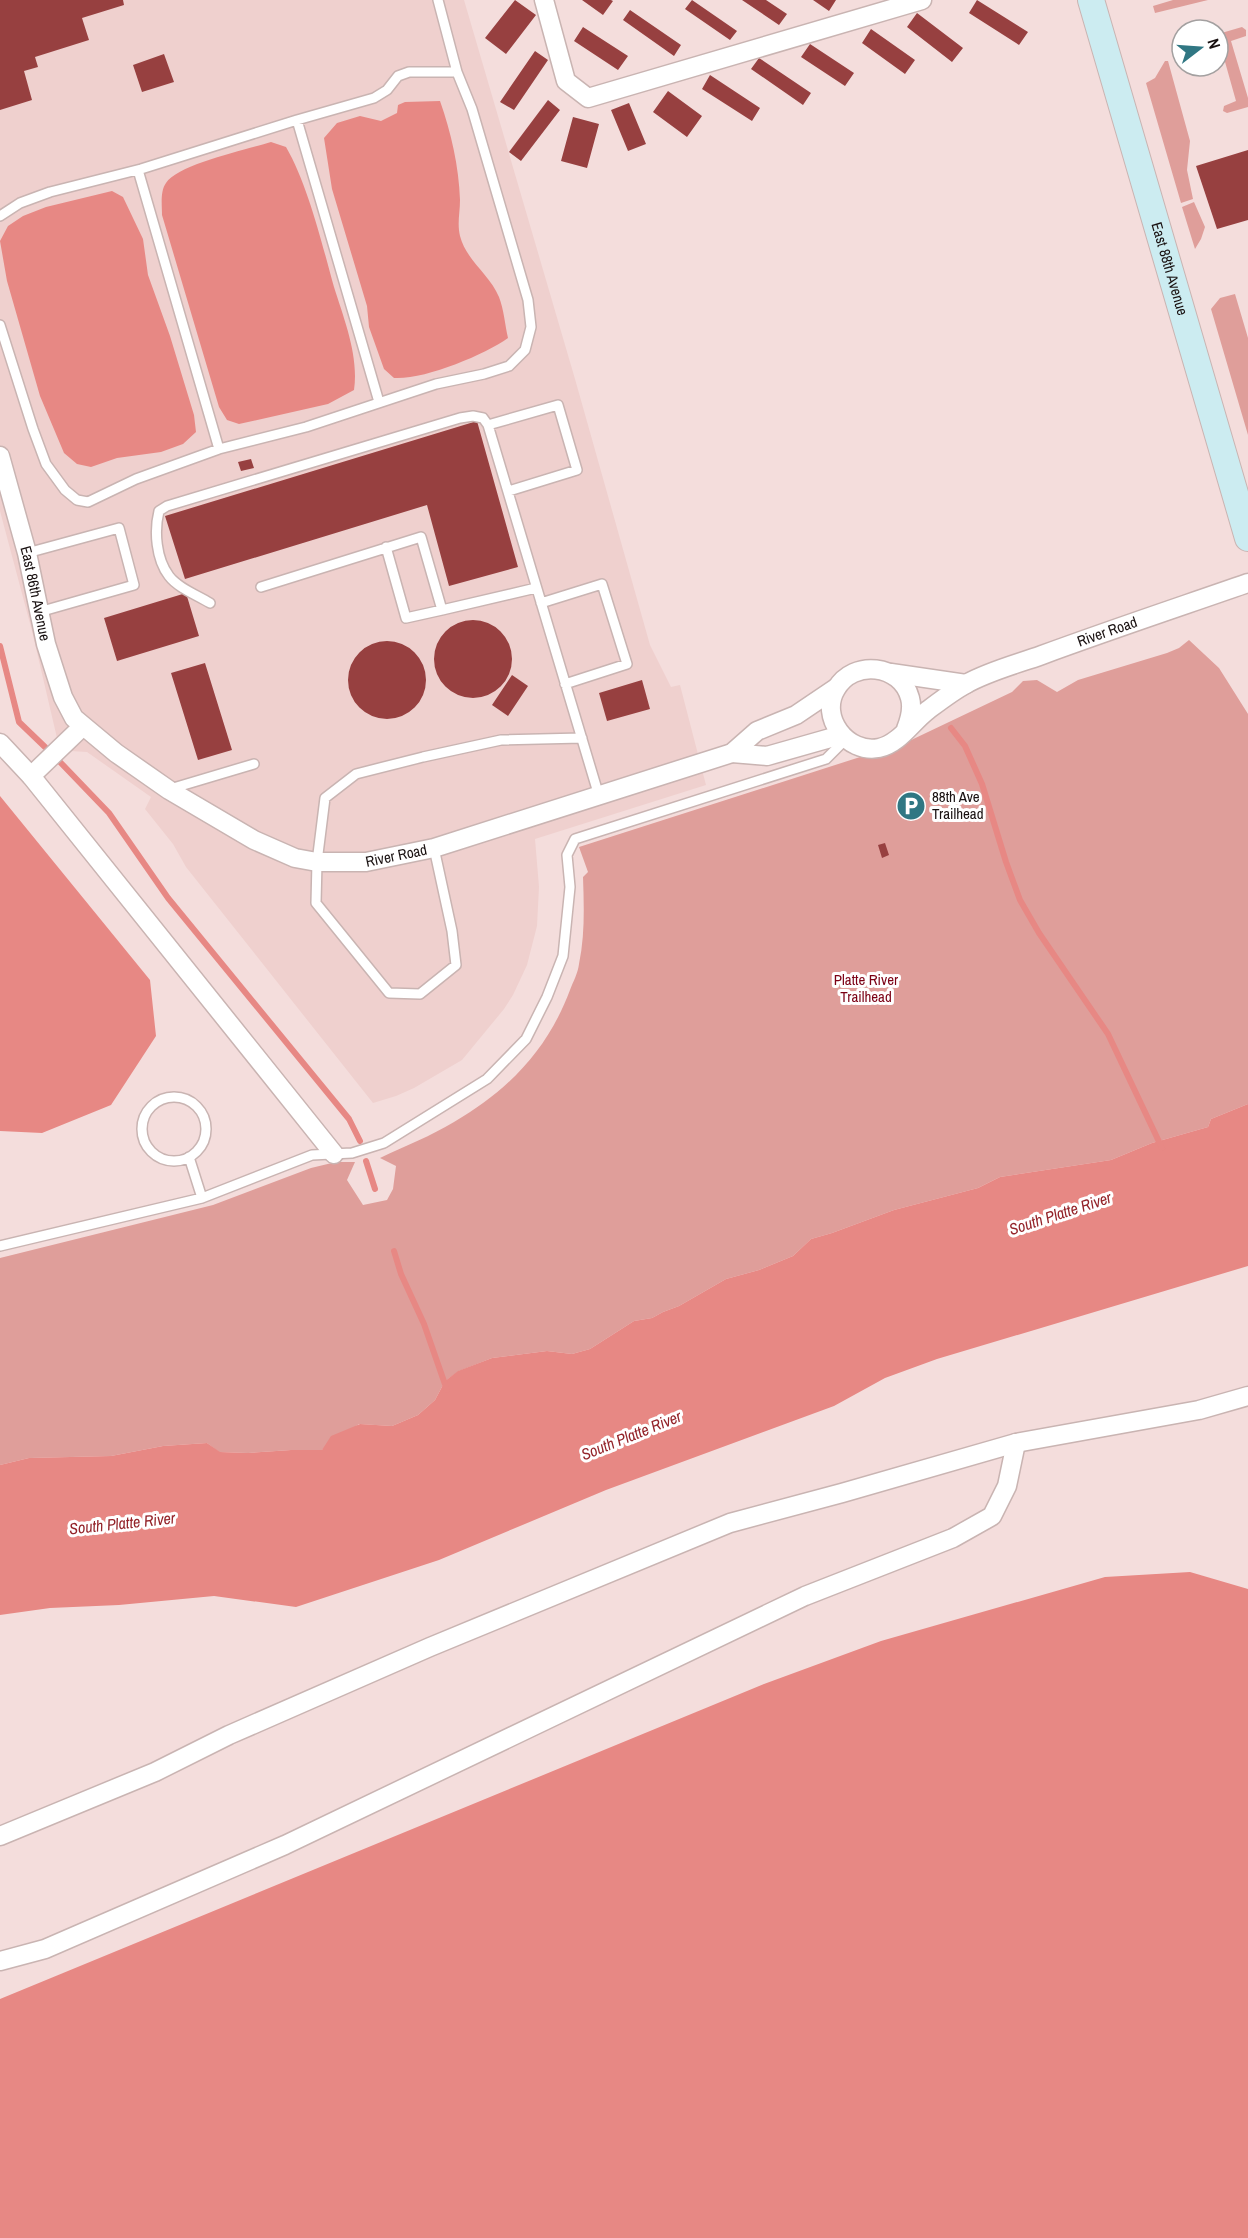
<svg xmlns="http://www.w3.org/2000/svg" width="1248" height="2238" viewBox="0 0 1248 2238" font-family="'Archivo Narrow',sans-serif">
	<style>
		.built { fill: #efd0ce }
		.green { fill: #df9e9a }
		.water { fill: #e78884 }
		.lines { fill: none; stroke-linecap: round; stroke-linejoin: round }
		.stream { stroke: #e78884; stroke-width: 6 }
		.building { fill: #974040 }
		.lane-casing { stroke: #c9b4b2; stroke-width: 12 }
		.street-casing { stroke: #c9b4b2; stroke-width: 21 }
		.secondary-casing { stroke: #c9b4b2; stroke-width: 28 }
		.lane { stroke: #fff; stroke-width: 9 }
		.street { stroke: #fff; stroke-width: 18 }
		.secondary { stroke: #ccecf1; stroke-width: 26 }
		.labels { text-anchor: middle; stroke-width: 6; stroke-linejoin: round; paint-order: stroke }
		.street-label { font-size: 15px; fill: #191111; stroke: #fff }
		.poi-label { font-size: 15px; fill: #191111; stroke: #fff; text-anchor: start }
		.park-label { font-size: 15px; fill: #7b0115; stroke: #fff }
		.water-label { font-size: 16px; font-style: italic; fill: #94242a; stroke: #fff }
	</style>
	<rect width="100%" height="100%" fill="#f4dddc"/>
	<path class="built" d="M0 0H464L575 379 650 645 671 687 680 685 706 785 535 839 539 887 537 926 527 965 513 995 504 1009 462 1060 414 1088 396 1096 373 1103 186 867 173 844 145 809 151 797 87 752 70 751 57 738 32 631 0 511Z"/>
	<path class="green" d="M1173 0H1208L1155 13 1153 6Z
		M1242 27 1246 30V36L1231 41 1248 98V107L1227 113 1223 111 1224 106 1236 101 1220 44 1218 45V34Z
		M1165 61H1168L1190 141 1187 170 1193 199 1181 203 1146 83 1155 78Z
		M1194 202 1205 227 1201 239 1195 249 1182 207Z
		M1235 294 1248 338V435L1211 309 1220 298Z
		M1189 640 1219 668 1248 714V1104L1211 1119 1208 1127 1152 1143 1111 1160 1000 1177 978 1188 894 1210 832 1233 811 1239 793 1256 759 1270 726 1279 679 1306 663 1312 652 1318 634 1321 590 1349 572 1354 547 1351 492 1358 459 1371 445 1381 435 1400 418 1415 392 1426 359 1424 322 1450H291L248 1453 219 1452 207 1443 163 1446 111 1456 29 1458 0 1465V1258L213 1205 311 1168 336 1162H355L347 1180 363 1205 387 1200 393 1189 396 1166 380 1158C405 1146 431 1136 454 1122 509 1090 548 1049 570 990 573 982 578 973 579 964 585 935 584 906 583 877L588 872 579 847 907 742 1012 692 1023 681 1037 680 1057 692 1078 680 1167 653 1179 648Z"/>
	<path class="water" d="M440 101C451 132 459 167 460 200 460 213 457 223 460 236 466 260 490 275 499 297 504 310 505 325 508 338 484 355 424 380 394 378L384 369 369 327 367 306 332 189 324 138 337 123 360 116 381 121 397 113 398 105 405 102Z
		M271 142 286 147C308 185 322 244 334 287 344 319 359 356 354 390L328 404 239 424 227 420 219 407 162 215C162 206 160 191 166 183 178 164 249 149 271 142Z
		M112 191 123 197 143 239 148 275 170 336 194 415 196 432 183 444 161 452 117 458 91 467 77 464 64 453 40 396 7 281 0 241 8 226 23 216 46 207Z
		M0 796 150 980 156 1036 111 1105 42 1133 0 1131Z
		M1248 1104V1266L937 1359 885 1378 834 1406 606 1490 439 1560 296 1607 214 1596 119 1605 50 1608 0 1615V1465L29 1458 111 1456 163 1446 207 1443 220 1452 248 1453 291 1450H322L331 1436 360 1424 392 1426 418 1415 435 1400 445 1381 458 1371 492 1358 547 1351 572 1354 590 1349 634 1321 652 1318 663 1312 679 1306 726 1279 759 1270 793 1256 811 1239 832 1233 894 1210 978 1188 1000 1177 1111 1160 1152 1143 1208 1127 1211 1119Z
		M1190 1572 1248 1589V2238H0V1999L764 1684 881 1641 1105 1577Z"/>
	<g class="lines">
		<path class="stream" d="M0 646 19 722 45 747
			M951 728 965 746 982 784 1006 862 1020 900 1039 933 1108 1034 1162 1148
			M60 762 109 813 168 898 349 1119 360 1141
			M366 1161 375 1189
			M394 1251 401 1274 424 1324 447 1390"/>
	</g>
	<path class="building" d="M0 0H123L124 5 82 18 89 40 35 57 38 67 24 71 32 100 0 110Z
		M515 0 536 15 506 54 485 38Z
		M582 0H611L613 1 603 15Z
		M692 0 737 31 730 40 685 9Z
		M742 0H766L787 14 779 25Z
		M813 0H836L829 11Z
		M977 0 1028 32 1019 45 969 13Z
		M630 10 681 45 674 56 623 20Z
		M917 13 963 48 952 62 907 27Z
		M583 27 628 56 618 70 574 41Z
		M871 29 915 60 905 74 862 43Z
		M810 44 854 73 845 86 801 57Z
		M535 51 548 60 514 110 500 102Z
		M164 54 174 82 142 92 133 65Z
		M759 58 811 93 803 105 751 69Z
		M710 75 760 108 752 121 702 89Z
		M668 91 702 116 687 137 653 112Z
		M548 100 560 110 521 161 509 152Z
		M629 103 646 144 628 151 611 110Z
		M573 117 599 124 587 168 561 161Z
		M1248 150V220L1217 229 1196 166Z
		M477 421 518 567 449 586 427 505 185 579 165 516Z
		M251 459 254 468 241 471 238 462Z
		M186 593 199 636 117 661 104 618Z
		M434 659a39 39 0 1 1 78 0a39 39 0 1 1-78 0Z
		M348 680a39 39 0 1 1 78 0a39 39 0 1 1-78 0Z
		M205 663 232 750 198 760 171 673Z
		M512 675 528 686 508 716 492 705Z
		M642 680 650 709 607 721 599 693Z
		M885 843 889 855 882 858 878 845Z"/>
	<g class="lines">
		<g class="lane-casing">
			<path id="lane" d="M438 0 457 72
				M297 120 379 402
				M138 170 219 449
				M0 216 20 203 50 192 141 169 297 120 374 98 387 90 398 76 409 72H457L472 109 528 300 531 327 525 350 509 366 484 374 436 384 306 427 219 449 136 479 88 502 77 500 65 490 46 464 33 429 0 325
				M509 491 577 470 558 405 488 425 599 796
				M386 547 406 618 442 610
				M27 553 119 528 134 585 39 612
				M261 587 421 537 442 610 536 588
				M210 603C197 595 178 588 169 576 156 559 154 531 159 511L167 506 460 418 473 416 483 418 488 425
				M541 603 602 584 627 664 565 684
				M170 789 254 764
				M434 848 452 931 456 965 420 994 389 993 316 903 317 862 325 798 356 774 423 757 501 740 582 738
				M142 1129a32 32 0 1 1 64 0a32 32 0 1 1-64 0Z
				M189 1157 202 1198
				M0 1246 202 1198 312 1155 352 1153 384 1143 487 1079 526 1039 547 997 563 956 570 887 567 855 575 839 826 759 846 739"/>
		</g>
		<g class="street-casing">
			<g id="street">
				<path d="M544 0 566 81 588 98 922 0"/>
				<path id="s1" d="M0 456 27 553 46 644 63 697 74 718 116 753 169 790 254 840 295 858 317 862H366L434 848 732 753 757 731 796 715 836 688"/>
				<path d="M891 673 966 684"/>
				<path id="s2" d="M906 729C910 719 913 709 910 698 901 664 853 659 836 689 819 717 847 754 879 748 899 744 912 722 928 710 940 701 953 691 966 684 989 671 1017 664 1042 655 1110 630 1179 607 1248 583"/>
				<path d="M0 743 31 776 334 1154"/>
				<path d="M732 753 767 756 841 735"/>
				<path d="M31 776 82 727"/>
				<path d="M0 1836 155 1772 229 1735 430 1647 730 1523 842 1493 1016 1443 1199 1410 1248 1396"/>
				<path d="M0 1961 45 1949 285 1845 805 1596 953 1538 992 1516 1007 1486 1016 1443"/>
			</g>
		</g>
		<g class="secondary-casing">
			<g id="secondary">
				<path id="s3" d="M1091 0 1248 538"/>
			</g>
		</g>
		<use href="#lane" class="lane"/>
		<use href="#street" class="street"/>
		<use href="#secondary" class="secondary"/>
	</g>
	<defs>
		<g id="parking-disc" transform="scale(1.5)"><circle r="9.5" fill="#307783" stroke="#fff"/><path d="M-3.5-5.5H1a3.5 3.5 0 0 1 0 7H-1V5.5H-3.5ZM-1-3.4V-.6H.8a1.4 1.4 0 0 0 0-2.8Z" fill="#fff"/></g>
	</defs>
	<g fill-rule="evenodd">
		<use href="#parking-disc" x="911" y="806"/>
	</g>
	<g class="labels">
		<g class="street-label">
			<text dy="5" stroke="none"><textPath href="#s3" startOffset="280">East 88th Avenue</textPath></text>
			<text dy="5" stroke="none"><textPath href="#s1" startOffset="142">East 86th Avenue</textPath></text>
			<text dy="5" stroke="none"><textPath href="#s2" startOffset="476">River Road</textPath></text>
			<text dy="5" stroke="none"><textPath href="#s1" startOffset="638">River Road</textPath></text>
		</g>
		<g class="poi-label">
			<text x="932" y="802">88th Ave<tspan x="932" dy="17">Trailhead</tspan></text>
		</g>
		<g class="park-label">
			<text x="866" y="985">Platte River<tspan x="866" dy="17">Trailhead</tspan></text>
		</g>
		<g class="water-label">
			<text transform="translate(1060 1213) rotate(-18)" y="6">South Platte River</text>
			<text transform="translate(631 1435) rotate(-22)" y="6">South Platte River</text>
			<text transform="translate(122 1523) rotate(-6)" y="6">South Platte River</text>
		</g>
	</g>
	<g transform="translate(1200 48) rotate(73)"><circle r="28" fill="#ffffff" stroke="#a3a0a0" stroke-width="1.5"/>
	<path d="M0-4.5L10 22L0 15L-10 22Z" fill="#307783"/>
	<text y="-9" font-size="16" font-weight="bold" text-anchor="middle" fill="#191111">N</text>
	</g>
</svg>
